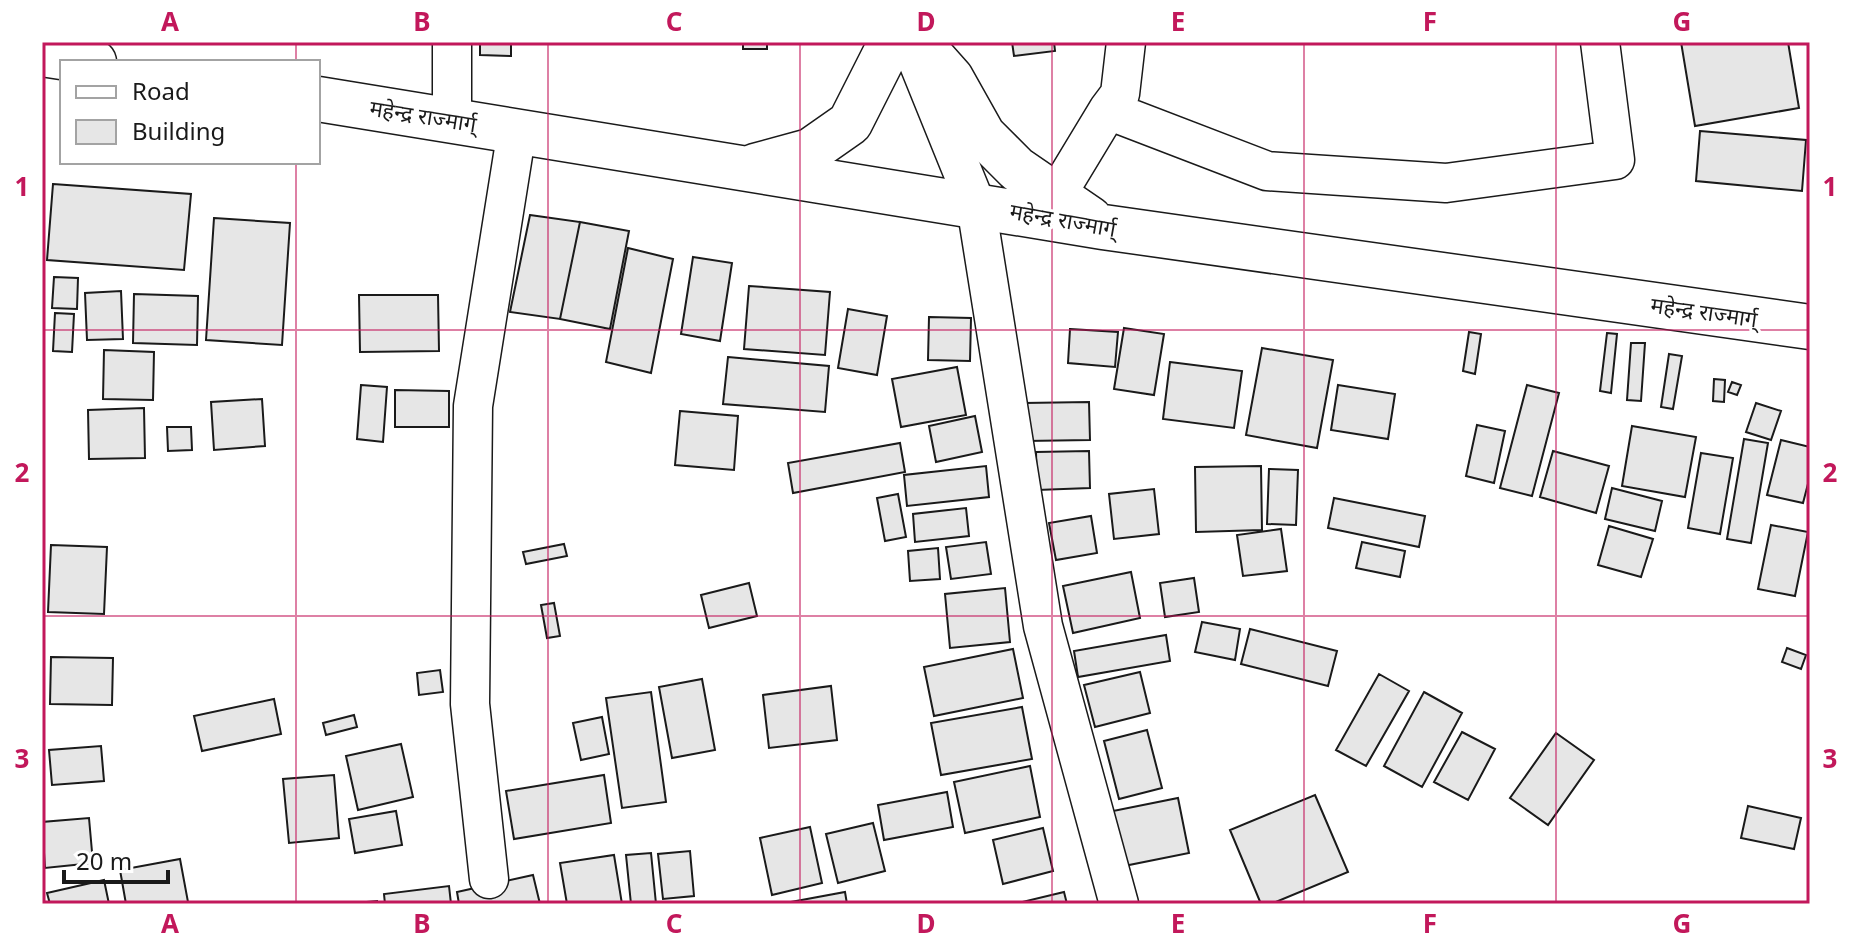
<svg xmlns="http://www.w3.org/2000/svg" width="1852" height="946" viewBox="0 0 1852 946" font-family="'Noto Sans','Noto Sans Devanagari',sans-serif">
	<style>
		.building { fill: #e6e6e6; stroke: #1a1a1a; stroke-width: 2 }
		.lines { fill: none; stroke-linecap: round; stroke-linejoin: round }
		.minor-casing { stroke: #1a1a1a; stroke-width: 41 }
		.highway-casing { stroke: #1a1a1a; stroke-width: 47 }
		.minor { stroke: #fff; stroke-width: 38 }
		.highway { stroke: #fff; stroke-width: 44 }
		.grid { fill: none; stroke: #c2185b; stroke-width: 2; stroke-opacity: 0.55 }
		.labels { text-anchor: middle; stroke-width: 6; stroke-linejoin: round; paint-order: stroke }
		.street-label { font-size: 22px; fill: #1a1a1a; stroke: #fff }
		.neatline { fill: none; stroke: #c2185b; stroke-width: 3 }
		.grid-label { font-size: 26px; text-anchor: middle; font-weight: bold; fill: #c2185b }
	</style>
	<rect width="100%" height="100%" fill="#fff"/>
	<path class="building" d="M480 42H511V56L480 55Z
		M743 42H767V49H743Z
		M1012 42H1054L1055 51 1014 56Z
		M1681 42H1788L1799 108 1695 126Z
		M1700 131 1806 140 1802 191 1696 181Z
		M53 184 191 194 184 270 47 260Z
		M530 215 580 222 560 319 510 312Z
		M214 218 290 223 282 345 206 340Z
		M580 222 629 231 610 329 560 319Z
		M628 248 673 259 651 373 606 362Z
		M693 257 732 263 720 341 681 334Z
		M54 277 78 278 77 309 52 308Z
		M749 286 830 292 825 355 744 349Z
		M121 291 123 339 87 340 85 293Z
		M134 294 198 296 197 345 133 343Z
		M359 295H438L439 351 360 352Z
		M848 309 887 316 877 375 838 368Z
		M55 313 74 314 72 352 53 351Z
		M929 317 971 318 970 361 928 360Z
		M1124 328 1164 334 1154 395 1114 389Z
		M1070 329 1118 332 1115 367 1068 363Z
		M1469 332 1481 334 1475 374 1463 371Z
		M1607 333 1617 334 1611 393 1600 391Z
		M1631 343H1645L1641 401 1627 400Z
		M1262 348 1333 360 1317 448 1246 435Z
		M104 350 154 352 153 400 103 399Z
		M1669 354 1682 356 1673 409 1661 407Z
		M728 357 829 366 825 412 723 404Z
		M1170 362 1242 371 1234 428 1163 419Z
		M957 367 966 415 901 427 892 379Z
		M1714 379 1725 380 1724 402 1713 401Z
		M1732 382 1741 385 1737 395 1728 392Z
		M361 385 387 387 383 442 357 439Z
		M1338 385 1395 394 1388 439 1331 430Z
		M1527 385 1559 393 1532 496 1500 488Z
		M395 390 449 391V427H395Z
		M262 399 265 446 214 450 211 402Z
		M1089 402 1090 440 1025 441 1024 403Z
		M1756 403 1781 411 1771 440 1746 432Z
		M144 408 145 458 89 459 88 410Z
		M680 411 738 416 734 470 675 465Z
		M975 416 982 452 936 462 929 426Z
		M1477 425 1505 431 1494 483 1466 476Z
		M1632 426 1696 437 1685 497 1622 486Z
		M167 427H191L192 450 168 451Z
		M1744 439 1768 443 1751 543 1727 539Z
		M1781 440 1810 447V476L1803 503 1767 495Z
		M900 443 905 472 793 493 788 463Z
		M1089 451 1090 488 1037 490 1036 452Z
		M1553 451 1609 466 1596 513 1540 497Z
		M1701 453 1733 458 1720 534 1688 528Z
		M986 466 989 497 907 506 904 475Z
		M1261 466 1262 530 1196 532 1195 467Z
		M1269 469 1298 470 1296 525 1267 524Z
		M1612 488 1662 501 1655 531 1605 519Z
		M1154 489 1159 534 1114 539 1109 494Z
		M898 494 906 537 885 541 877 498Z
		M1334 498 1425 516 1419 547 1328 528Z
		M966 508 969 536 915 542 913 514Z
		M1091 516 1097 553 1056 560 1049 523Z
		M1771 525 1808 532 1795 596 1758 589Z
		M1609 526 1653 539 1641 577 1598 565Z
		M1281 529 1287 571 1243 576 1237 535Z
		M986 542 991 574 951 579 946 547Z
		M1362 542 1405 551 1400 577 1356 568Z
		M564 544 567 556 526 564 523 552Z
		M51 545 107 547 104 614 48 612Z
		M938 548 940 579 910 581 908 551Z
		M1131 572 1140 618 1073 633 1063 586Z
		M1194 578 1199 612 1165 617 1160 583Z
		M749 583 757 616 709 628 701 595Z
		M1005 588 1010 642 950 648 945 594Z
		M554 603 560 636 547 638 541 605Z
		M1202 622 1240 629 1235 660 1195 652Z
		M1250 629 1337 651 1328 686 1241 664Z
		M1166 635 1170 661 1078 677 1074 651Z
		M1787 648 1806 655 1801 669 1782 662Z
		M1013 649 1023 698 934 716 924 667Z
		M51 657 113 658 112 705 50 704Z
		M440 670 443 692 419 695 417 673Z
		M1140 672 1150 713 1095 727 1084 685Z
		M1379 674 1409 691 1366 766 1336 750Z
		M702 679 715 750 672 758 659 687Z
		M831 686 837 740 769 748 763 695Z
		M651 692 666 802 622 808 606 698Z
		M1424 692 1462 713 1422 787 1384 766Z
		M274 699 281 734 202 751 194 716Z
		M1022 707 1032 759 941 775 931 723Z
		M354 715 357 727 326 735 323 723Z
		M602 717 609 754 581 760 573 723Z
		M1147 730 1162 788 1119 799 1104 741Z
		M1462 732 1495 749 1468 800 1434 782Z
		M1556 733 1594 760 1548 825 1510 798Z
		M401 744 413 797 358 810 346 756Z
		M101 746 104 781 52 785 49 750Z
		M1030 766 1040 817 965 833 954 782Z
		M334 775 339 838 289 843 283 779Z
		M604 775 611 823 514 839 506 791Z
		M947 792 953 827 884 840 878 805Z
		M1315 795 1348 872 1271 904H1261L1230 830Z
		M1178 798 1189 853 1124 866 1113 811Z
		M1748 806 1801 818 1794 849 1741 838Z
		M396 811 402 845 355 853 349 819Z
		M89 818 93 863 45 868 42 822Z
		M873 823 885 871 838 883 826 834Z
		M810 827 822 883 772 895 760 838Z
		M1043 828 1053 871 1003 884 993 840Z
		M690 851 694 896 663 899 658 854Z
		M651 853 656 904H631L626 855Z
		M614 855 622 904H567L560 863Z
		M180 859 188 902 126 904 120 870Z
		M533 875 540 904H459L457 892Z
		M104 880 109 904H50L47 893Z
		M449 886 451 904H385L384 894Z
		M845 892 847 904H780Z
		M1064 892 1067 904H1014Z
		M377 901V904H343Z"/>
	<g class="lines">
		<g class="minor-casing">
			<path id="minor" d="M910 42 976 205 1043 626 1119 904
				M1108 110 1120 94 1126 42
				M452 121V42
				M1056 196 1108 110 1267 171 1446 183 1615 160 1600 42
				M489 879 470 704 473 406 517 130"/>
		</g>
		<g class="highway-casing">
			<path id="highway" d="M919 42 951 78 983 135 1017 169 1090 219
				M42 54 94 62
				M318 99 1103 227 1810 327
				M755 166 810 151 850 123 891 42"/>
		</g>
		<use href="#minor" class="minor"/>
		<use href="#highway" class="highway"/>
	</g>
	<path class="grid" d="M296 42V62M548 42V904M800 42V904M1052 42V904M1304 42V904M1556 42V904M296 162V904M42 330H1810M42 616H1810"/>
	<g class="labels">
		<g class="street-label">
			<text transform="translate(423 116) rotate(9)" y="8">महेन्द्र राज्मार्ग्</text>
			<text transform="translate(1063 220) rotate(10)" y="8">महेन्द्र राज्मार्ग्</text>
			<text transform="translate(1704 312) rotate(8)" y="8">महेन्द्र राज्मार्ग्</text>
		</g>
	</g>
	<rect width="1852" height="946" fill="none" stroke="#ffffff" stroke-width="88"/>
	<rect x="60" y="60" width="260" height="104" fill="#ffffff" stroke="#a3a3a3" stroke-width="2"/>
	<rect x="76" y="86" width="40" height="12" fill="#ffffff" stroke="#a3a3a3" stroke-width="2"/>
	<text x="132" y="100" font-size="24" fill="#1a1a1a">Road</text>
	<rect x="76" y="120" width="40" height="24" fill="#e6e6e6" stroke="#a3a3a3" stroke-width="2"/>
	<text x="132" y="140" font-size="24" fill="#1a1a1a">Building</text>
	<path d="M64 870v12h104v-12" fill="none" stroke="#1a1a1a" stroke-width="4"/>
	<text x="76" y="870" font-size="24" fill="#1a1a1a" stroke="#ffffff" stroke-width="6" paint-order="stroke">20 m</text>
	<rect x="44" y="44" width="1764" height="858" class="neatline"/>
	<g class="grid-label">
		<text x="170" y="31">A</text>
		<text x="422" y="31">B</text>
		<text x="674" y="31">C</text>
		<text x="926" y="31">D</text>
		<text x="1178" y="31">E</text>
		<text x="1430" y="31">F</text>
		<text x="1682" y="31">G</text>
		<text x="22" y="196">1</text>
		<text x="1830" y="196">1</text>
		<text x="22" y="482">2</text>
		<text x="1830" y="482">2</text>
		<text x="22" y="768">3</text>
		<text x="1830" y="768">3</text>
		<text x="170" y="933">A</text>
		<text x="422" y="933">B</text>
		<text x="674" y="933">C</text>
		<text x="926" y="933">D</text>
		<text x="1178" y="933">E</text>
		<text x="1430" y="933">F</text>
		<text x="1682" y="933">G</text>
	</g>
</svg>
